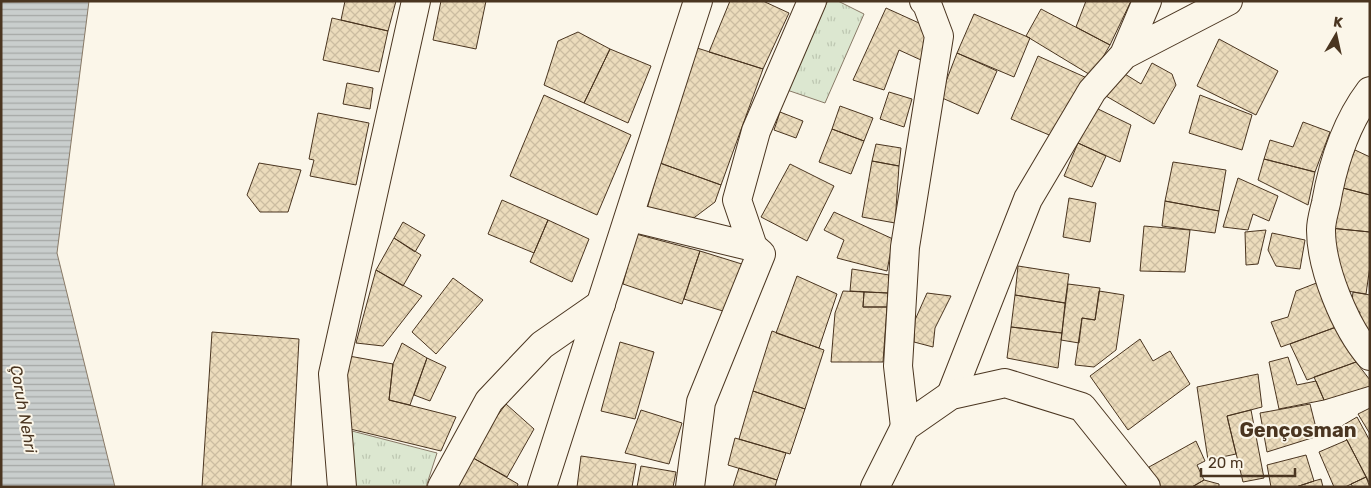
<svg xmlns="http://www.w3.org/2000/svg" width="1371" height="488" viewBox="0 0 1371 488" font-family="Rubik,sans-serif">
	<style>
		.park { fill: url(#park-tufts); stroke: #887966 }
		.water { fill: url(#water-rules); stroke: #887966 }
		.building { fill: url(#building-cross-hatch); stroke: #4a3520 }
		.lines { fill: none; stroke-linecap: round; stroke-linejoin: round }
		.minor-casing { stroke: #4a3520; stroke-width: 30 }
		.tertiary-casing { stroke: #4a3520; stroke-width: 30 }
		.minor { stroke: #fbf6e9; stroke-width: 28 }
		.tertiary { stroke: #fbf6e9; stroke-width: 28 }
		.labels { text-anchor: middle; stroke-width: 4; stroke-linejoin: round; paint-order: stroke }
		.water-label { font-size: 16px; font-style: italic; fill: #4a3520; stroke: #fbf6e9 }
		.district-label { font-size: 20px; font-weight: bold; fill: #4a3520; stroke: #fbf6e9 }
	</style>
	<defs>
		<pattern id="park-tufts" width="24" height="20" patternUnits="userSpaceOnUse" patternTransform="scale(1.25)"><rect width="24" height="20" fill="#dce7d0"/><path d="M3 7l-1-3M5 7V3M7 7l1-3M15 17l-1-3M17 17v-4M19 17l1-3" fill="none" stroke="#bec7b2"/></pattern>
		<pattern id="water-rules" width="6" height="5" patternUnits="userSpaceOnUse" patternTransform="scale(1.25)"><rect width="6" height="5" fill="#c9cecd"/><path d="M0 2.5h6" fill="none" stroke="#a5a8a6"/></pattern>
		<pattern id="building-cross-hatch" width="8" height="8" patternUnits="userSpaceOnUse" patternTransform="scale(1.25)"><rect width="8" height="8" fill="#ecdcbc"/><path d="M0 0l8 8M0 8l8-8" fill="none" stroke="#ccbda1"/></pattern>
	</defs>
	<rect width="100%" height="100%" fill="#fbf6e9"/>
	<path class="park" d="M828 1H838L864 14 825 103 787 90 806 40Z
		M352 431 437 453 426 487H355Z"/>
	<path class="water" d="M89 1 57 253 115 487H1V2Z"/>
	<path class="building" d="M345 1H396L388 31 341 20Z
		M441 1H486L476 49 433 40Z
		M730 1H763L789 13 763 69 709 52Z
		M1086 1H1131L1110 45 1076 27Z
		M886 8 930 28 921 60 899 50 884 90 853 80Z
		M1041 9 1110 45 1092 76 1026 36Z
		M974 14 1030 38 1014 77 957 53Z
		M332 18 388 31 379 72 323 60Z
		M578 32 610 49 584 103 544 85 558 41Z
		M1219 39 1278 71 1256 115 1197 86Z
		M694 47 763 69 721 185 660 163Z
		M610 49 651 66 628 123 584 103Z
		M957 53 997 71 978 114 940 97Z
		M1038 56 1087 78 1054 137 1011 119Z
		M1152 63 1172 74 1176 85 1154 124 1106 96 1120 71 1141 84Z
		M347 83 373 88 370 109 343 104Z
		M889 92 912 99 904 127 880 119Z
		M544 95 631 135 597 215 510 176Z
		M1200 95 1252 115 1242 150 1189 133Z
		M840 106 873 118 864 141 832 129Z
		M1094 107 1131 125 1120 162 1078 143Z
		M780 112 803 121 796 138 774 130Z
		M318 113 369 123 356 185 310 176 314 160 309 159Z
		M1303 122 1330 132 1315 172 1264 159 1270 140 1293 147Z
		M832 129 864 141 851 174 819 162Z
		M1078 143 1106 156 1092 187 1064 176Z
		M876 144 901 148 899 166 872 161Z
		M1355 150 1370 157V195L1339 187Z
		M1264 159 1315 172 1308 205 1258 180Z
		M872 161 899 166 895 223 862 217Z
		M1173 162 1226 170 1219 211 1165 201Z
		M259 163 301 170 288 212H260L247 195Z
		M660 163 721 185 715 202 687 223 647 209Z
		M790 164 834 186 807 241 761 217Z
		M1238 178 1278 196 1269 221 1253 214 1248 230 1223 227Z
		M1339 187 1370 195V232L1330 228Z
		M1069 198 1096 203 1090 242 1063 237Z
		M502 200 548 220 534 253 488 234Z
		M1165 201 1219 211 1215 233 1162 226Z
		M834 212 893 239 887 271 837 258 844 240 824 230Z
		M548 220 589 239 572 282 530 262Z
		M403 222 425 235 415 252 394 238Z
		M1144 226 1190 230 1185 272 1140 271Z
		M1330 228 1370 232V266L1366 294 1341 290Z
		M1266 230 1258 264 1246 265 1245 232Z
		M1272 233 1305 240 1300 269 1276 266 1268 250Z
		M636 234 700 251 682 304 623 284Z
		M394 238 421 255 403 286 376 270Z
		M700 251 745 265 726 312 684 299Z
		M1018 266 1069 274 1065 303 1015 295Z
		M852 269 889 275 888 293 850 291Z
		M376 270 422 296 383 346 356 343Z
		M797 276 837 294 819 348 776 333Z
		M453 278 483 300 436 354 412 332Z
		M1319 282 1339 326 1281 347 1271 322 1288 317 1296 291Z
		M1068 284 1100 288 1095 320 1082 318 1079 343 1061 340Z
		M843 291 864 292 863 307H887L883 362H831L835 313Z
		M1099 291 1124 295 1116 350 1094 367 1075 365 1082 318 1095 320Z
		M864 292 888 293 887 307H863Z
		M1353 292 1370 295V334L1357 329 1360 312 1351 310Z
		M927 293 951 296 935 328 933 347 914 342 915 320Z
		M1015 295 1065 303 1062 333 1011 327Z
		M1339 326 1356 362 1307 380 1290 344Z
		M1011 327 1062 333 1058 368 1007 358Z
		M772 331 824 350 805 409 753 391Z
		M212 332 299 339 291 487H202Z
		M1140 339 1153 361 1170 351 1190 384 1128 430 1090 376Z
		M620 342 654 352 635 419 601 411Z
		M402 343 427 358 410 405 389 400 393 364Z
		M349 356 393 364 389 400 456 417 441 451 342 427Z
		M1288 357 1297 385 1316 381 1324 400 1279 409 1269 362Z
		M427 358 446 367 430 401 414 395Z
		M1356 362 1370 380V386L1324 400 1314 377Z
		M1258 374 1262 407 1227 416 1236 454 1208 460 1197 387Z
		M753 391 805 409 790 454 739 439Z
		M506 404 534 429 507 477 468 455Z
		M1310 404 1318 436 1267 452 1260 413Z
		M1370 408V434L1358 414Z
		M641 410 682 423 669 464 625 453Z
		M1251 410 1264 478 1243 482 1227 416Z
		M1357 417 1370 441V484L1340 427Z
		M735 438 786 453 777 480 728 465Z
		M1347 440 1366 477 1345 487H1334L1319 452Z
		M1196 441 1205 461 1197 465 1204 480 1192 487H1161L1149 467Z
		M468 455 518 484 517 487H453Z
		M1306 455 1314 481 1296 487H1271L1267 465Z
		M581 456 636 464 632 487H577Z
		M641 466 676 472 673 487H637Z
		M739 468 777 480 775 487H733Z
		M1366 477 1370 487H1353L1351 484Z
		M1321 479 1323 487H1296L1314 481Z
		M1204 480 1219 484V487H1192Z"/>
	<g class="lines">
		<g class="minor-casing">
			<path id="minor" d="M1124 55 1147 1
				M1370 91C1345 124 1333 163 1326 203 1324 212 1321 221 1321 230 1321 268 1345 327 1370 356
				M630 217 753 247
				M951 395 1028 199 1092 91 1124 55 1228 1
				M905 427 898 366 905 247 939 36 927 4 924 1
				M442 487 489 401 542 345 601 304
				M690 487 701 402 761 254 753 247 737 200 756 131 812 1"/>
		</g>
		<g class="tertiary-casing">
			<path id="tertiary" d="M342 487 333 374 416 1
				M542 487 698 1
				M875 487 905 427 951 395 1005 383 1082 407 1146 487"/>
		</g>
		<use href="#minor" class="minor"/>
		<use href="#tertiary" class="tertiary"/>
	</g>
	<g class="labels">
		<g class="water-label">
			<text transform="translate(24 409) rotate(80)" y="6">Çoruh Nehri</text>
		</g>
		<g class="district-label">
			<text x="1298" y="437">Gençosman</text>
		</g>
	</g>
	<rect width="1371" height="488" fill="none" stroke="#4a3520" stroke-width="5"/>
	<g transform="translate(1336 35) rotate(9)" stroke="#fbf6e9" stroke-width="4" paint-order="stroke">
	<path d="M0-4L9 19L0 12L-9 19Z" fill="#4a3520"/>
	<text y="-8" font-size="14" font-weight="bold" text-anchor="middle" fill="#4a3520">K</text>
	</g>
	<path d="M1201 468v8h94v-8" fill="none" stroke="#4a3520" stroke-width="2.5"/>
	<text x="1208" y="468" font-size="15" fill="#4a3520" stroke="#fbf6e9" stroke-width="4" paint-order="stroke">20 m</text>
</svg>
